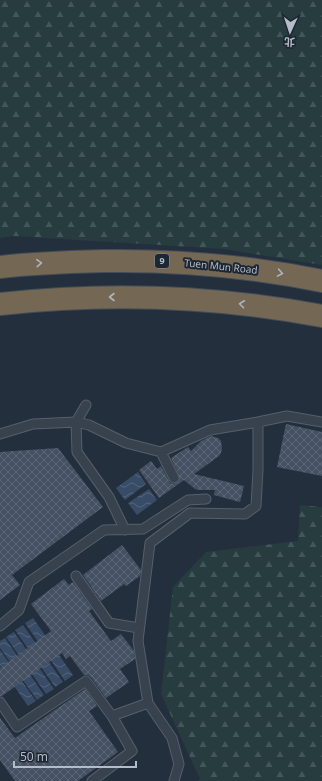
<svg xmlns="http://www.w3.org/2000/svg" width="322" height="781" viewBox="0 0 322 781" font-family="'Noto Sans','Noto Sans TC',sans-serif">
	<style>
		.forest { fill: url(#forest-firs) }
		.water { fill: url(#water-waves) }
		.building { fill: url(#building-cross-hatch) }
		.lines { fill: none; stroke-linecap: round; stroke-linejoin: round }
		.lane-casing { stroke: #565f6c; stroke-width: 11 }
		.highway-casing { stroke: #434c59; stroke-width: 24 }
		.lane { stroke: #38414e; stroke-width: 9 }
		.highway { stroke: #746855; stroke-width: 22 }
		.oneway { stroke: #aeb4bd }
		.labels { text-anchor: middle; stroke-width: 4; stroke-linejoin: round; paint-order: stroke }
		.shield { fill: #1d2633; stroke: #878f9c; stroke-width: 1 }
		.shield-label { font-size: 9px; font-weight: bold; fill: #b4bcc9 }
		.street-label { font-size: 10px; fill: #b4bcc9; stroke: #1d2633 }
	</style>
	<defs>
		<pattern id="forest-firs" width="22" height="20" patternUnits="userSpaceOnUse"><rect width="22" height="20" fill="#263c3f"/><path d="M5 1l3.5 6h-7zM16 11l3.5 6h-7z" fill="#435659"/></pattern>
		<pattern id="water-waves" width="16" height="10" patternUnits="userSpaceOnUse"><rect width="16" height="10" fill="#394c67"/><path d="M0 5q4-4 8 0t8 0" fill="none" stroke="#53647b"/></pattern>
		<pattern id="building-cross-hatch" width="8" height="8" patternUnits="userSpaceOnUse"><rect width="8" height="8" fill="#455162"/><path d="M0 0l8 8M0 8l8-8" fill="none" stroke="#5d6877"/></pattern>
	</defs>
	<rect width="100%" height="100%" fill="#242f3e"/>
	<path class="forest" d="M0 0H322V265L224 249 14 236 0 238Z
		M300 505 322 507V781H198L200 779 161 694 173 587 206 552 298 541Z"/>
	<path class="water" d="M138 472 146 484 125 500 116 488Z
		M149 489 157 500 137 515 128 503Z
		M33 618 73 675 65 681 25 623Z
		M23 625 63 682 55 687 15 630Z
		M14 632 54 689 46 694 6 637Z
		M5 638 44 695 37 700 0 648V641Z
		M0 650 36 701 28 706 0 666Z"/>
	<path class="building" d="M286 424 322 432V476L277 467Z
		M211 436 218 438 221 441 222 449 221 453 219 456 194 474 244 486 240 502 214 495 215 490H199L195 489 184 480 159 498 139 470 151 461 157 469 161 466 170 483 173 484 176 483 179 481V476L171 458 188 447 191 451 201 441Z
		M58 448 103 507 12 575 20 585 0 600V452Z
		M122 545 141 570 140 576 126 586 124 584 101 601 83 575Z
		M64 579 69 585 73 582 92 609 89 611 111 641 121 634 134 651 135 659 120 669 129 682 106 698 91 677 88 675H84L70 656 66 659 62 653 2 696H0V668L51 631 31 604Z
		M85 689 97 706 89 711 118 752 78 781H15L0 760V718L15 738Z"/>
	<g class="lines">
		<g class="lane-casing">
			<path id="lane" d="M86 405 76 422 77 452 109 497 125 530
				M0 434 33 424 76 422 89 425 126 443 161 452 210 430 258 422 287 416 322 422
				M161 452 174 478
				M76 576 109 623 139 628
				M0 626 19 610 29 582 104 530 143 529 188 500 206 499
				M0 702 17 727 86 681 112 716 132 751 92 781
				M148 703 172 738 179 764 174 781
				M112 716 148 703 138 641 150 543 190 513 245 514 256 506 258 470V422"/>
		</g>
		<g class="highway-casing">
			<path id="highway" d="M0 267C34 263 69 262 104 261 178 260 249 266 322 281
				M0 304C107 292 216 296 322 316"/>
		</g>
		<use href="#lane" class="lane"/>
		<use href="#highway" class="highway"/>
	</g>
	<defs><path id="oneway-chevron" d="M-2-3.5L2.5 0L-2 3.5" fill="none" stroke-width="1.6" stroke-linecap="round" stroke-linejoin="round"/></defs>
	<g class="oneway">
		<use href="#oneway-chevron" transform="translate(39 263) rotate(-3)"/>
		<use href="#oneway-chevron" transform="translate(280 273) rotate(10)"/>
		<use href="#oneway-chevron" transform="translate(112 297) rotate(180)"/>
		<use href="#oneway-chevron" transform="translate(242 304) rotate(-173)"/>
	</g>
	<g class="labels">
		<rect class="shield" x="155" y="254" width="14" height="14" rx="3"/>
		<g class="shield-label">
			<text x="162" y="264">9</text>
		</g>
		<g class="street-label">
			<text transform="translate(221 266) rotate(6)" y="4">Tuen Mun Road</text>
		</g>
	</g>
	<g transform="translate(290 32) rotate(183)" stroke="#1d2633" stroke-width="3" paint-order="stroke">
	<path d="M0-3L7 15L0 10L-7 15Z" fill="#b4bcc9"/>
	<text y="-6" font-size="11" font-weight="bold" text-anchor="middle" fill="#b4bcc9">北</text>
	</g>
	<path d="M14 761v6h122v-6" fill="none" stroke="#b4bcc9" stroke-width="2"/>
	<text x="20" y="761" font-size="12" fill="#b4bcc9" stroke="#1d2633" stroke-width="3" paint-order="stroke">50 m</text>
</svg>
